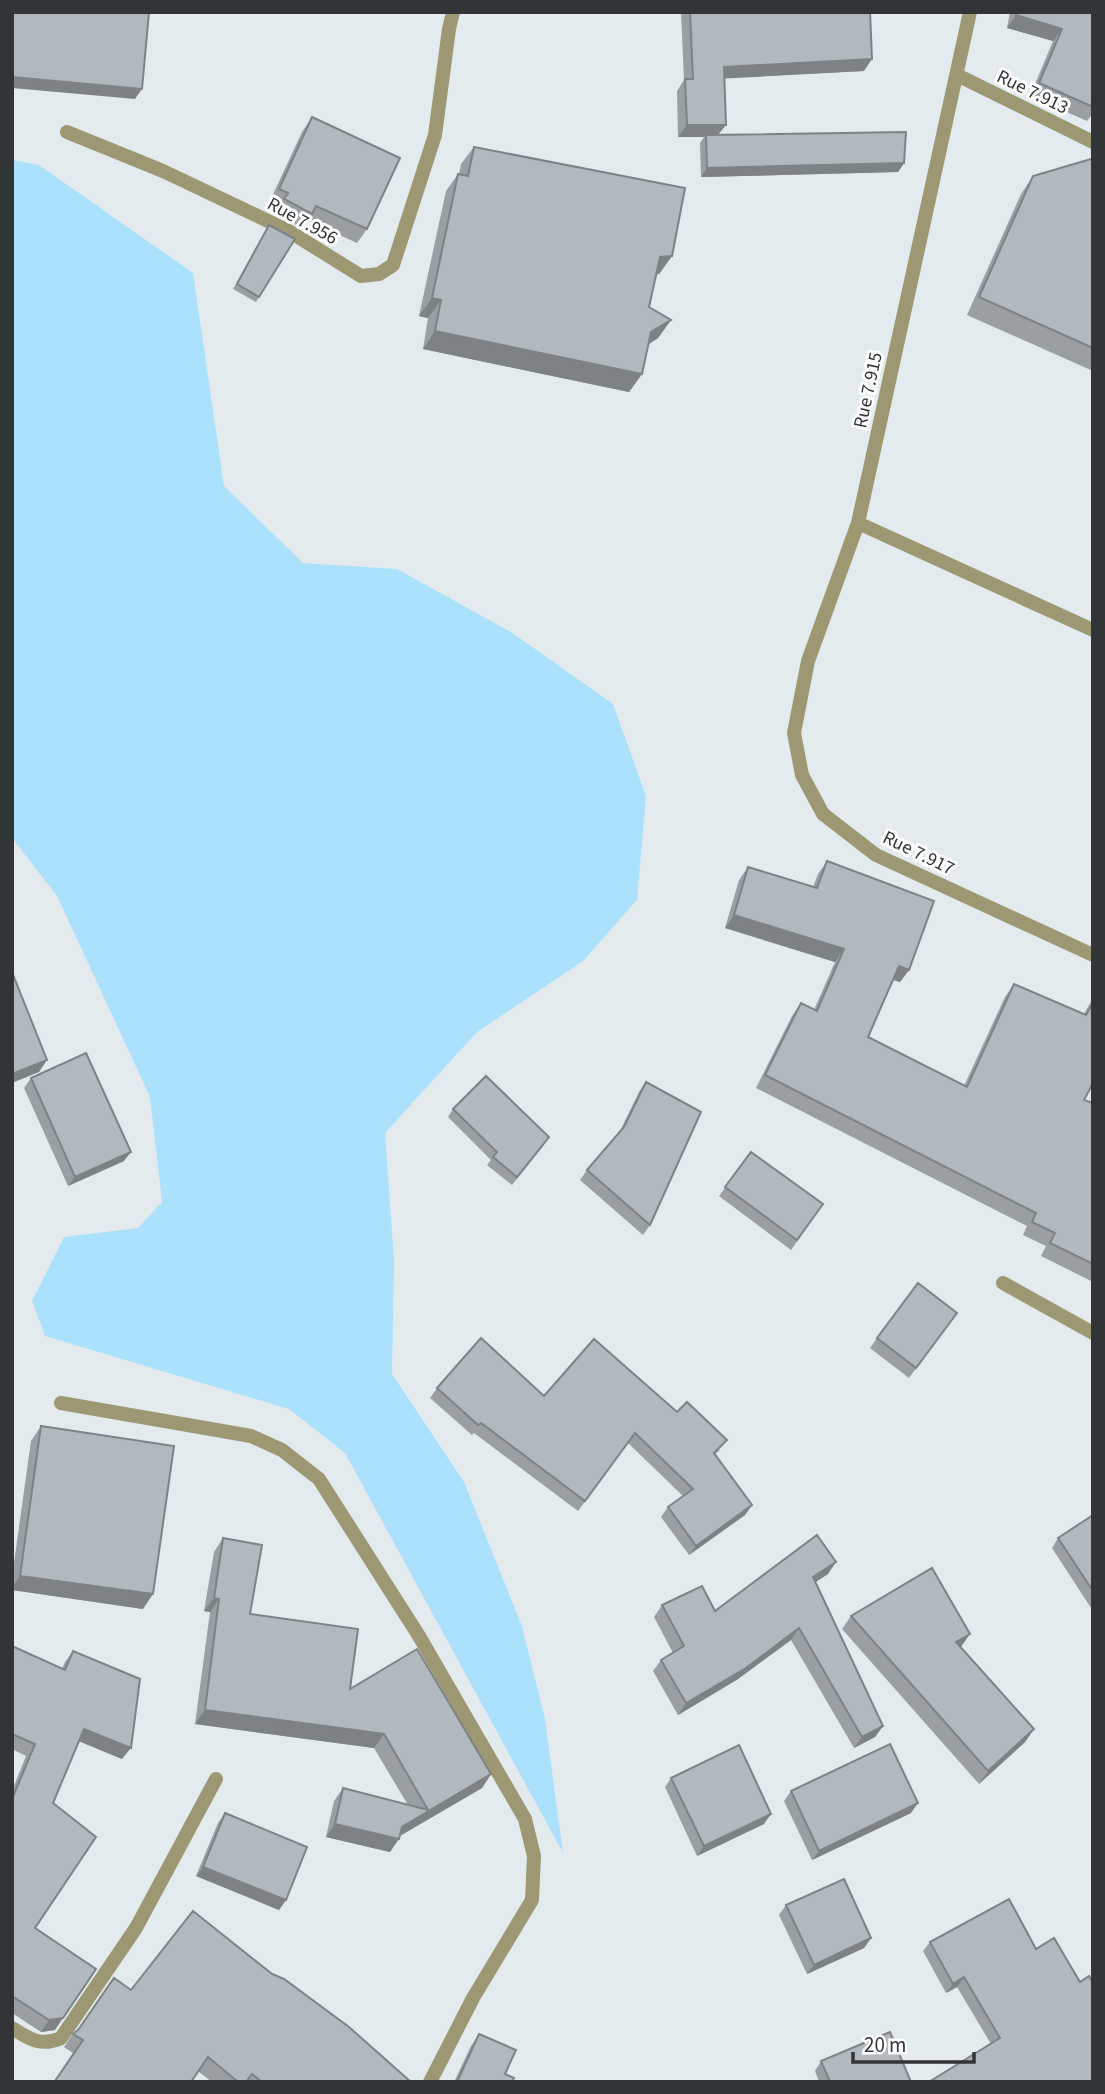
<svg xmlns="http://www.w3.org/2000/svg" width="1105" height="2094" viewBox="0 0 1105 2094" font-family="'Source Sans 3',sans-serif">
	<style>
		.green { fill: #ace1fd }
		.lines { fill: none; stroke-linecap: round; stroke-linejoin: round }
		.minor { stroke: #9d9871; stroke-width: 14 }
		.wall { fill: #999fa3 }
		.shaded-wall { fill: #7d8285 }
		.building { fill: #b2b9be; stroke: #7d8285; stroke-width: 2 }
		.labels { text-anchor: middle; stroke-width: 6; stroke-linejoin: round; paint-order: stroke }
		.street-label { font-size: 19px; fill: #323537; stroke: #fff }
	</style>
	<rect width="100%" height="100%" fill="#e3ebef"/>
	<path class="green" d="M12 160 39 165 193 273 224 486 303 563 397 569 511 632 613 704 646 796 637 900 583 961 477 1032 385 1133 394 1260 392 1374 464 1482 522 1626 545 1719 563 1853 345 1453 289 1409 45 1336 32 1301 64 1237 138 1228 162 1202 150 1097 57 896 12 838Z"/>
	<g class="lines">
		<path class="minor" d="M970 12 858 523 1093 630
			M957 75 1093 142
			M67 132 163 171 287 230 361 276 379 274 393 265 435 135 449 29 453 12
			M858 523 808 661 794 733 802 775 823 814 876 855 1093 955
			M1003 1283 1093 1333
			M61 1403 251 1436 282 1450 319 1479 419 1636 525 1819 534 1856 532 1900 473 1998 430 2082
			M12 2028C30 2039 40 2047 61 2038L136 1928 216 1779"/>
	</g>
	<path class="wall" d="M681 12H870L864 71 724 78 719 134 904 163 898 172 701 177 700 143 704 137H678L677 91 684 80Z
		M1010 12H1093V113L1087 121 1030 96 1053 41 1007 28Z
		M312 117 367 229 357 243 307 220 302 228 274 213 278 207 269 203 302 132Z
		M474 147 672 256 659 274H656L649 307 671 320 658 338 649 344 642 374 629 392 423 349 428 318 419 316 446 191 458 174H459L461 164Z
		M1093 159V371L967 315 1021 194 1033 176Z
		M269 225 295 239 256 302 233 289Z
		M827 861 909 970 900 982 893 980 868 1037 964 1086 1005 997 1014 984 1084 1014 1093 998V1083L1084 1100 1093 1103V1282L1041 1256 1046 1246 1023 1235 1027 1226 756 1088 792 1016 801 1003 814 1010 835 962 725 928 739 880 748 867 813 887 818 874Z
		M31 1078 124 1161 68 1186 24 1088Z
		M646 1082 650 1225 643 1235 580 1180 587 1170 619 1133 639 1092Z
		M453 1109 544 1145 512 1185 487 1165 491 1160 448 1117Z
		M751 1152 823 1204 791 1250 719 1196Z
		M957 1313 909 1378 870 1348 877 1338Z
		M437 1388 544 1396 720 1450 715 1454 752 1505 745 1515 689 1555 661 1517 668 1507 683 1496 628 1443 578 1511 474 1433 472 1435 430 1398Z
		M41 1426 143 1609 12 1590V1577L31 1441Z
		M1093 1515V1611L1052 1548 1058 1538Z
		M223 1538 250 1614 350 1689 491 1774 482 1788 400 1836 390 1852 326 1837 334 1801 343 1788 408 1805 374 1748 195 1724 210 1612 204 1611 214 1552Z
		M828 1574 815 1582 883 1726 875 1737 854 1748 791 1640 738 1679 678 1715 653 1671 661 1660 673 1653 654 1617 662 1605 715 1611Z
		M851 1616 961 1647 1034 1729 1025 1742 979 1784 842 1629Z
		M12 1646 62 1669 65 1662 73 1651 122 1759 79 1741 53 1803 35 1928 55 2030 41 2032 12 2013V1791L26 1756 12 1749Z
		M671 1778 764 1824 697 1856 665 1787Z
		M791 1791 911 1813 812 1860 784 1801Z
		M225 1813 286 1900 279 1910 196 1876 218 1823Z
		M786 1905 871 1938 864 1948 807 1974 779 1915Z
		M930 1942 1036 1949 1080 1982 1093 1983 991 2044 957 1987 946 1993 923 1951Z
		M272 1974 411 2082H212L198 2071 191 2082H54L73 2053 64 2047 73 2034 131 1990Z
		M479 2034 505 2074 512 2082H454L471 2046Z
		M821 2061 911 2082H819L815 2071Z"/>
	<path class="shaded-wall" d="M1016 15 1062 29 1053 41 1007 28Z
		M872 59 864 71 716 79 724 67Z
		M12 77 142 89 135 99 12 88Z
		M687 125H726L717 136 706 135 704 137H678Z
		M904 163 898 172 701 177 707 168Z
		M672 256 659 274 648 275 660 257Z
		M432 298 441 300 428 318 419 316Z
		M671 320 658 338 639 350 651 332Z
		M435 331 642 374 629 392 423 349Z
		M734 915 844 949 835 962 725 928Z
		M899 966 909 970 900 982 891 979Z
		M47 1060 39 1072 12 1083V1074Z
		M131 1152 124 1161 68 1186 75 1177Z
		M752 1505 745 1515 689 1555 696 1546Z
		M836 1562 828 1574 805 1589 813 1577Z
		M20 1576 153 1594 143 1609 12 1590V1587Z
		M214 1598 219 1599 210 1612 204 1611Z
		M799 1628 791 1640 738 1679 678 1715 686 1703Z
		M970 1634 961 1647 947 1655 956 1642Z
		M205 1710 384 1734 374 1748 195 1724Z
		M883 1726 875 1737 854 1748 862 1737Z
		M84 1729 131 1748 122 1759 76 1740Z
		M1034 1729 1025 1742 979 1784 988 1771Z
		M491 1774 482 1788 396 1838 399 1839 390 1852 326 1837 335 1824 402 1827Z
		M918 1803 911 1813 812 1860 819 1851Z
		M771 1814 764 1824 697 1856 704 1846Z
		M203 1867 286 1900 279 1910 196 1876Z
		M871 1938 864 1948 807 1974 814 1965Z
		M964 1977 957 1987 946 1993 953 1984Z
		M63 2018 55 2030 41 2032 49 2020Z"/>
	<path class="building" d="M12 12H149L142 89 12 77Z
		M690 12H870L872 59 724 67 726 125H687L685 79H693Z
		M1017 12H1093V107L1039 83 1062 29 1016 15Z
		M312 117 400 158 367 229 316 206 312 214 284 199 288 193 279 189Z
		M906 132 904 163 707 168 706 135Z
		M474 147 685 188 672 256 660 257 649 307 671 320 651 332 642 374 435 331 441 300 432 298 458 174 468 176Z
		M1091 159H1093V348L979 297 1033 176Z
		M269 225 295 239 259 297 237 284Z
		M827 861 934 901 909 970 899 966 868 1037 967 1087 1014 984 1086 1015 1093 1003V1083L1084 1100 1093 1103V1264L1050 1243 1055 1233 1032 1222 1036 1213 765 1075 801 1003 817 1011 844 949 734 915 748 867 817 888Z
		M12 972 47 1060 12 1074Z
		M86 1053 131 1152 75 1177 31 1078Z
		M486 1076 549 1137 517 1177 493 1157 497 1152 453 1109Z
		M646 1082 701 1112 650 1225 587 1170 624 1127Z
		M751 1152 823 1204 797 1240 725 1187Z
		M918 1283 957 1313 916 1368 877 1338Z
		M481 1338 544 1396 594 1339 677 1412 687 1402 727 1440 714 1453 752 1505 696 1546 668 1507 693 1489 635 1433 585 1501 481 1423 478 1425 437 1388Z
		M41 1426 174 1446 153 1594 20 1576Z
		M1093 1515V1591L1058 1538Z
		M817 1535 836 1562 813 1577 883 1726 862 1737 799 1628 746 1668 686 1703 661 1660 684 1646 662 1605 702 1586 715 1611Z
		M223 1538 262 1545 250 1614 358 1629 350 1689 417 1649 491 1774 402 1827 399 1839 335 1824 343 1788 428 1810 384 1734 205 1710 219 1599 214 1598Z
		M932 1568 970 1634 956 1642 1034 1729 988 1771 851 1616Z
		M12 1646 65 1670 73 1651 140 1679 131 1748 84 1729 53 1803 96 1837 35 1928 96 1969 63 2018 49 2020 12 1996V1799L35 1744 12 1734Z
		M890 1744 918 1803 819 1851 791 1791Z
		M739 1745 771 1814 704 1846 671 1778Z
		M225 1813 307 1847 286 1900 203 1867Z
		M844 1879 871 1938 814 1965 786 1905Z
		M1009 1899 1036 1949 1054 1938 1080 1982 1089 1976 1093 1983V2082H929L1000 2038 964 1977 953 1984 930 1942Z
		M193 1911 272 1974 284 1979 349 2027 411 2082H262L252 2074 246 2082H238L208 2057 191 2082 55 2081 83 2040 73 2034 78 2030 114 1978 131 1990Z
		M890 2032 911 2082H830L821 2061Z
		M479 2034 516 2050 505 2074 514 2078 512 2082H457Z"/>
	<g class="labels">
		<g class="street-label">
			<text transform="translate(1033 91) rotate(26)" y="7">Rue 7.913</text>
			<text transform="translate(303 220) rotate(29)" y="7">Rue 7.956</text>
			<text transform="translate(867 390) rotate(-78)" y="7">Rue 7.915</text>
			<text transform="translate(919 852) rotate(26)" y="7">Rue 7.917</text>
		</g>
	</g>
	<rect width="1105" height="2094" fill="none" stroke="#323537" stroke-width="28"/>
	<path d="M853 2052v10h121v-10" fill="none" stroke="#323537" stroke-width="3.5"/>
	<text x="864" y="2052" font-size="21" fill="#323537" stroke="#ffffff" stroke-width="5" paint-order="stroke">20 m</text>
</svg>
